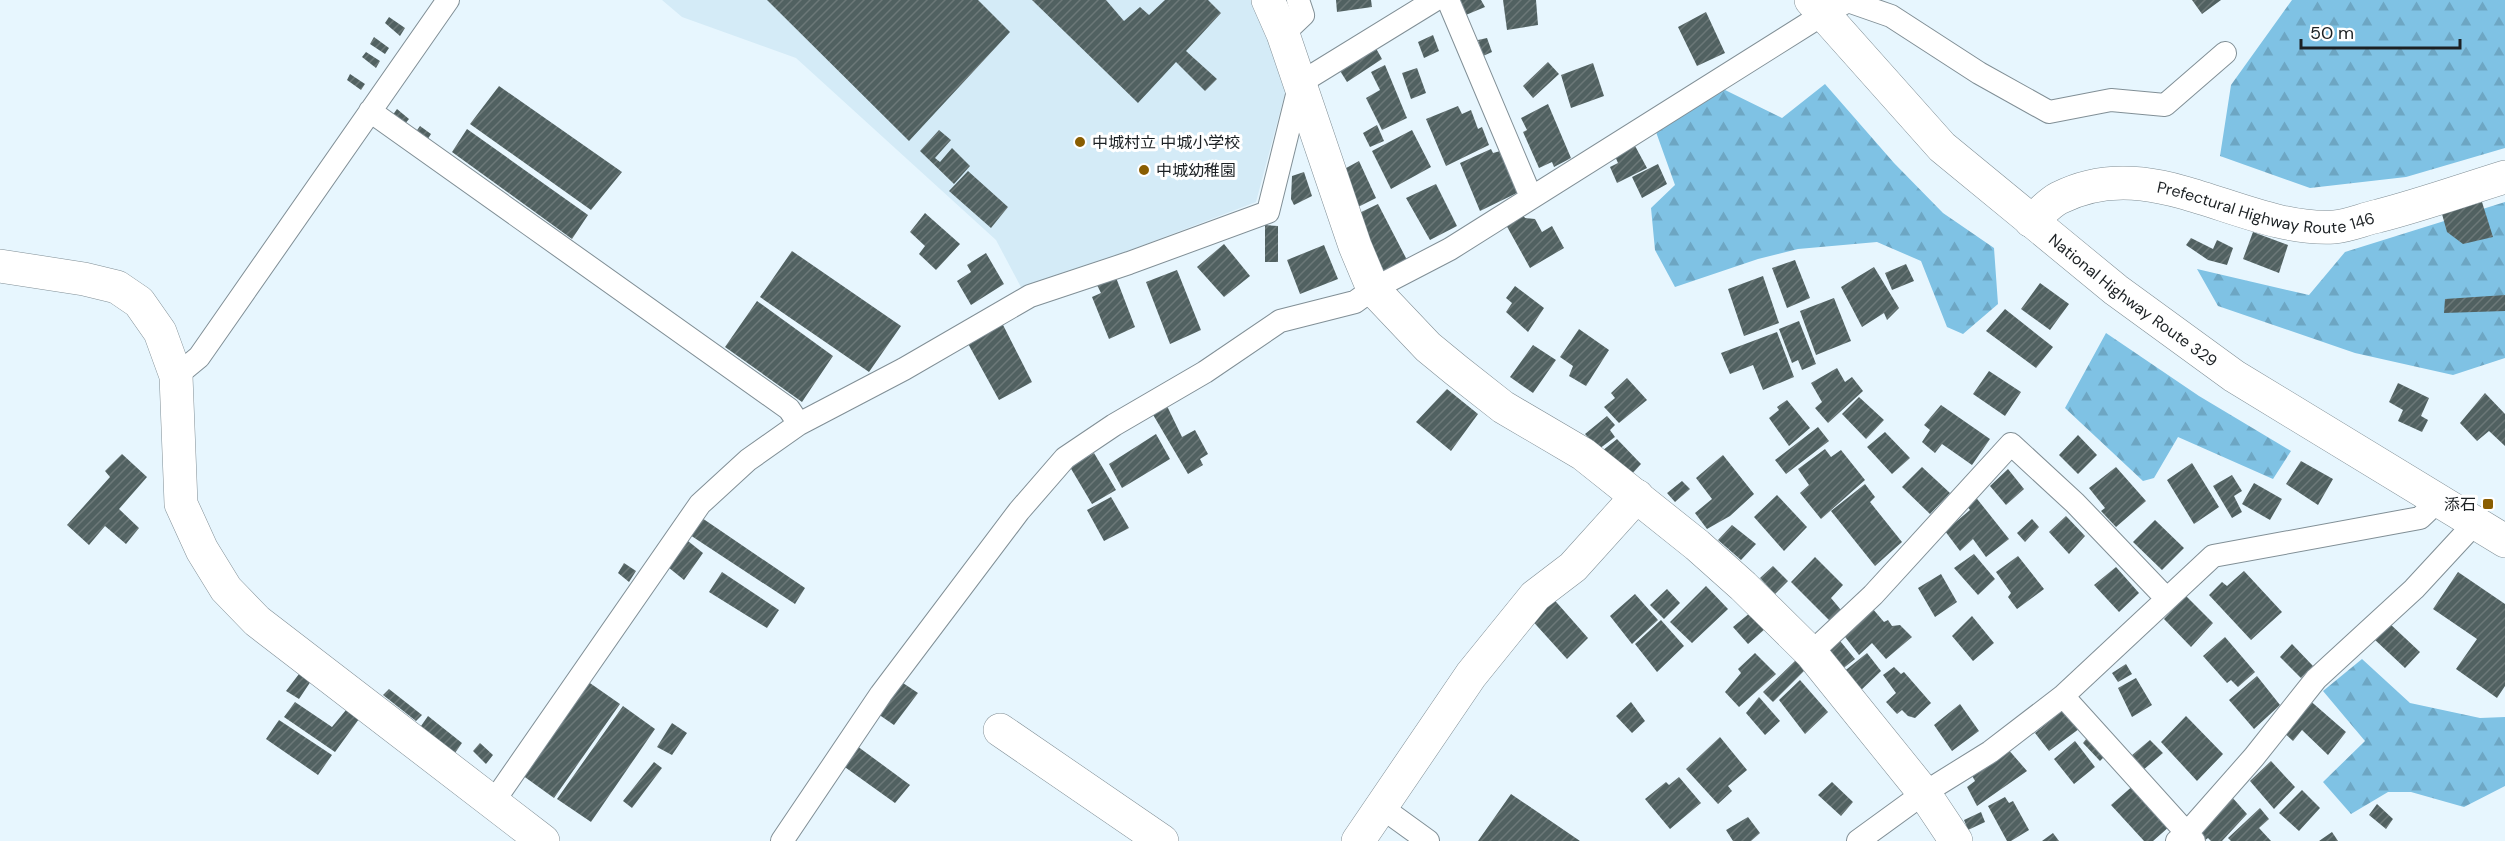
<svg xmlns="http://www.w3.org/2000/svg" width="2505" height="841" viewBox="0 0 2505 841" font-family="'DM Sans','Noto Sans JP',sans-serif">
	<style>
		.built { fill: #d4ebf7 }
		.forest { fill: url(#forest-firs) }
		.building { fill: url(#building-hatch) }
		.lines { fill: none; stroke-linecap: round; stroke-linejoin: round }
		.street-casing { stroke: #818f96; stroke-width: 24 }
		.secondary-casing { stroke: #818f96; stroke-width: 34 }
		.highway-casing { stroke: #818f96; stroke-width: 34 }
		.street { stroke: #fff; stroke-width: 22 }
		.secondary { stroke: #fff; stroke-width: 33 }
		.highway { stroke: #fff; stroke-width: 33 }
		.poi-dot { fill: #895d00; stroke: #fff; stroke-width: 2 }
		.labels { text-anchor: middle; stroke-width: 6; stroke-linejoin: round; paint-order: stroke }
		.poi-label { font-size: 16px; fill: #1c2124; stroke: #fff; text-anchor: start }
		.street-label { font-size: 16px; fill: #1c2124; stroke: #fff }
	</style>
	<defs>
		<pattern id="forest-firs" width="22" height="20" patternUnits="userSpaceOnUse" patternTransform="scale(1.5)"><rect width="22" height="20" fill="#7fc2e4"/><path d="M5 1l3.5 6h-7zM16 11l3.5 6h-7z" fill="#6da6c3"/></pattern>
		<pattern id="building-hatch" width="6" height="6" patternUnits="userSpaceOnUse" patternTransform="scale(1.5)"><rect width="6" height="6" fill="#516161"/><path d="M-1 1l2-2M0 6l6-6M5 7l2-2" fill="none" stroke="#6c7878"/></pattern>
	</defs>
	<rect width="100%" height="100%" fill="#e7f6fe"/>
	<path class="built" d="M662 0H1253L1288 82 1256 202 1023 291 996 240 796 58 682 17Z"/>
	<path class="forest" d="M2292 0H2505V148L2406 177 2310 188 2220 156 2231 85Z
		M1825 84 1894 163 1943 213 1994 248 1998 304 1963 334 1947 327 1921 261 1877 242 1798 249 1758 259 1675 287 1655 250 1651 208 1675 185 1656 132 1723 89 1782 118Z
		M2505 202V358L2453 375 2355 353 2218 306 2197 269 2309 295 2345 252Z
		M2106 333 2199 396 2291 451 2273 479 2178 437 2154 478 2143 481 2065 408Z
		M2362 659 2410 703 2480 718 2505 717V786L2464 807 2411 792H2388L2351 814 2323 782 2365 741 2323 691Z"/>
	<path class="building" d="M767 0H978L1010 32 909 141Z
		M1032 0H1106L1124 21 1140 7 1149 15 1165 0H1208L1221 13 1186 51 1217 79 1205 91 1176 62 1138 103Z
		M1336 0H1371L1372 7 1337 12Z
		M1455 0H1481L1485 7 1461 17Z
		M1503 0H1536L1538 25 1507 30Z
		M2192 0H2221L2202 14Z
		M1706 12 1725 53 1697 66 1678 27Z
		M389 17 405 28 400 36 385 23Z
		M1433 35 1439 51 1424 58 1418 42Z
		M374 37 389 48 385 54 370 44Z
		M1487 38 1492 52 1483 56 1478 40Z
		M1373 43 1382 59 1347 82 1337 66Z
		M366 52 380 61 376 68 362 57Z
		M1548 62 1559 74 1533 98 1523 86Z
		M1593 63 1604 96 1571 108 1561 75Z
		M1385 65 1407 118 1382 130 1366 98 1380 90 1371 72Z
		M1417 68 1426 93 1411 99 1402 73Z
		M350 74 365 84 361 90 347 80Z
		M499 86 622 172 591 210 470 124Z
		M1548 104 1571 158 1554 167 1552 162 1539 168 1523 132 1527 130 1521 118Z
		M1458 106 1462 114 1471 110 1478 129 1482 127 1489 145 1446 166 1426 119Z
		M397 109 409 119 404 125 392 116Z
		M1377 125 1384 141 1370 147 1363 133Z
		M420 126 431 134 426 142 415 133Z
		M467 129 588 215 572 239 452 152Z
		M939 130 951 140 935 158 940 162 952 148 970 166 954 184 920 151Z
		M1412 130 1431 167 1391 189 1372 151Z
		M1634 144 1647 168 1617 183 1610 167 1618 163 1614 154Z
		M1491 149 1493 153 1504 150 1521 191 1480 211 1460 163Z
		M1359 161 1376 198 1354 209 1337 173Z
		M1658 164 1667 184 1642 198 1632 177Z
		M968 171 1008 207 991 228 949 191Z
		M1304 172 1312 196 1294 205 1291 199 1292 176Z
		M1436 184 1457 226 1430 240 1406 198Z
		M2482 202 2493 237 2463 244 2447 232 2442 214Z
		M1378 204 1407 260 1384 271 1355 215Z
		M925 213 960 244 936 270 919 254 925 246 910 232Z
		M1522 213 1525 218 1535 219 1542 232 1552 226 1564 248 1530 268 1505 223Z
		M1265 225 1278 226V262H1265Z
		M2253 232 2288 245 2279 273 2243 259Z
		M2191 238 2213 249 2217 240 2233 248 2227 265 2208 260 2186 245Z
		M1224 244 1250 276 1224 297 1197 267Z
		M1324 245 1338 279 1300 294 1287 260Z
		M792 251 901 326 869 372 760 297Z
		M986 253 1004 284 971 305 957 281 971 272 967 265Z
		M1795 260 1810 298 1787 308 1772 268Z
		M1906 264 1914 281 1892 290 1885 273Z
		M1874 267 1899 308 1887 320 1884 313 1862 327 1841 287Z
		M1177 270 1201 330 1170 344 1146 282Z
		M1115 275 1135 327 1109 339 1092 297 1101 293 1096 283Z
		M1763 276 1779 323 1744 336 1728 289Z
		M2040 283 2069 304 2050 330 2021 309Z
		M1515 286 1544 308 1528 332 1506 312 1512 303 1506 298Z
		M2505 295V311L2444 313 2445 299Z
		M1834 298 1851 341 1816 355 1800 311Z
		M757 301 833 356 802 402 725 347Z
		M2005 309 2053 347 2036 368 1986 331Z
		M1001 321 1032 382 999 400 966 340Z
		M1799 321 1816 364 1802 370 1798 360 1792 363 1779 329Z
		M1579 329 1609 350 1586 386 1569 376 1573 366 1560 357Z
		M1777 332 1794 377 1763 390 1753 365 1730 374 1721 353Z
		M1533 345 1556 360 1533 393 1510 377Z
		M1837 368 1845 382 1852 377 1863 391 1828 423 1815 408 1822 402 1811 383Z
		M1989 371 2021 392 2005 416 1973 394Z
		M1627 378 1647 400 1619 423 1604 407 1615 398 1611 393Z
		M2398 383 2429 398 2421 416 2428 420 2422 432 2398 421 2403 410 2389 402Z
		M1447 389 1478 414 1451 451 1416 422Z
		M2485 393 2505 414V446L2489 431 2477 441 2460 423Z
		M1859 397 1884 420 1866 439 1842 414Z
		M1787 400 1810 428 1789 446 1769 418 1779 410 1777 407Z
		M1941 405 1990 439 1972 465 1942 444 1935 453 1922 442 1930 430 1924 425Z
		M1167 406 1182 437 1195 430 1208 454 1200 459 1203 465 1188 474 1152 413Z
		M1607 416 1615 425 1610 430 1615 437 1599 449 1585 434Z
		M1818 427 1829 441 1786 474 1775 460Z
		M1885 432 1910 458 1892 474 1867 447Z
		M1156 434 1170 459 1122 488 1109 464Z
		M2078 435 2097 455 2078 474 2059 455Z
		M1617 439 1641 464 1631 475 1602 451Z
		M1825 449 1831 457 1841 450 1865 480 1821 519 1800 493 1809 485 1798 469Z
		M1094 453 1116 490 1092 504 1070 467Z
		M122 454 147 477 119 509 139 528 126 544 105 526 89 545 67 525 110 477 105 471Z
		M1723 455 1754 494 1730 516 1707 529 1695 513 1712 499 1696 478Z
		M2301 461 2333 479 2318 505 2286 484Z
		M2192 463 2219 507 2194 524 2167 480Z
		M1922 467 1950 493 1930 514 1902 487Z
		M2116 467 2146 501 2116 527 2101 511 2105 508 2089 488Z
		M2008 469 2024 489 2006 505 1990 486Z
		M2232 475 2242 491 2234 496 2242 512 2232 518 2213 486Z
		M1682 481 1690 489 1675 502 1667 493Z
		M2254 483 2282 499 2270 520 2242 504Z
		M1865 484 1875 497 1870 502 1902 542 1875 566 1831 511Z
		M1777 495 1807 527 1784 551 1754 517Z
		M1974 495 2009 539 1986 557 1973 539 1960 551 1945 531 1970 510 1964 502Z
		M1111 497 1129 528 1104 541 1087 510Z
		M2066 516 2085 536 2069 554 2049 532Z
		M702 518 805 588 795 604 690 535Z
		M2032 519 2039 527 2025 542 2017 533Z
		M2155 520 2184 548 2162 570 2133 542Z
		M1732 525 1756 544 1741 560 1718 540Z
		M683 537 703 553 684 580 663 563Z
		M1974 554 1995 579 1978 595 1954 568Z
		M2018 556 2044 589 2017 609 2008 597 2011 593 1996 572Z
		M1815 557 1843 585 1831 598 1841 610 1830 621 1791 582Z
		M624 563 636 571 629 582 618 573Z
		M1773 566 1788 581 1775 594 1760 578Z
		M2116 567 2139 593 2119 612 2094 585Z
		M2244 571 2282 612 2251 640 2209 595 2222 582 2227 586Z
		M722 572 779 610 767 628 709 592Z
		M2458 572 2505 604V686L2497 698 2456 669 2477 639 2433 609Z
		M1941 574 1957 602 1935 617 1918 588Z
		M1706 586 1728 609 1692 643 1670 622Z
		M1667 589 1680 603 1664 619 1650 605Z
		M1635 594 1658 620 1632 644 1610 616Z
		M1550 595 1588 638 1567 659 1528 616Z
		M2186 596 2213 623 2191 647 2164 619Z
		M1872 608 1884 622 1888 620 1892 626 1900 625 1912 637 1886 659 1872 643 1859 655 1842 633Z
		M1751 612 1765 629 1748 644 1733 627Z
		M1972 616 1994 643 1973 661 1952 636Z
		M1661 620 1684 646 1657 672 1635 644Z
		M2389 623 2420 652 2405 668 2374 639Z
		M1836 636 1855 659 1841 670 1823 648Z
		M2225 637 2255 672 2238 687 2231 680 2227 683 2203 656Z
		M2292 644 2313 666 2301 678 2280 657Z
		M1755 653 1776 674 1739 707 1725 692 1741 673 1738 669Z
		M1867 653 1881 671 1858 693 1842 673Z
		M1796 660 1804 671 1773 702 1763 692Z
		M2126 664 2132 674 2118 682 2112 673Z
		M1894 667 1901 674 1904 672 1931 703 1915 718 1908 716 1902 710 1897 714 1886 702 1896 693 1883 675Z
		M302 670 313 678 299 699 286 691Z
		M2257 676 2280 705 2254 729 2229 700Z
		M2136 678 2152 705 2132 717 2118 688Z
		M1800 680 1828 712 1805 734 1779 700Z
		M587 681 620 704 554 798 522 775Z
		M900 681 918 693 894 725 878 714Z
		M389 689 422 715 416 721 383 695Z
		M1759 697 1780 721 1765 735 1746 713Z
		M2307 698 2346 732 2328 755 2302 730 2293 741 2281 730Z
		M295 702 332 727 346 710 359 719 335 752 284 717Z
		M1631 702 1645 721 1632 733 1616 716Z
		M1960 704 1979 731 1952 751 1934 725Z
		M623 706 655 729 591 822 557 799Z
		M2064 709 2079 729 2049 751 2035 733Z
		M428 716 462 743 455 753 421 726Z
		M2186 716 2223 754 2197 781 2161 742Z
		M279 720 332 755 318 775 266 739Z
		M672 723 687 733 672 755 657 747Z
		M2090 734 2108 753 2100 761 2083 743Z
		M1720 737 1747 770 1728 786 1732 791 1718 804 1686 769Z
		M2150 740 2163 753 2142 771 2131 756Z
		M2075 741 2095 767 2074 784 2054 759Z
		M480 743 493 755 486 764 473 751Z
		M857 746 910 785 895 803 842 765Z
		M2007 748 2027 771 1977 806 1967 787 1975 781 1970 772Z
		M2271 761 2295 787 2274 809 2250 781Z
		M654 762 662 768 632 808 623 801Z
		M1679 777 1701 803 1670 829 1645 799 1666 782 1669 785Z
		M1832 782 1853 802 1841 816 1818 795Z
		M2135 784 2170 826 2153 841H2144L2111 805Z
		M2302 790 2320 808 2299 831 2279 813Z
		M1511 794 1580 841H1478Z
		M2231 796 2247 814 2222 841H2211L2208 838 2204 841 2194 833Z
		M2005 797 2009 803 2013 801 2029 830 2011 841H2007L1988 806Z
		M2377 804 2393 819 2386 829 2369 815Z
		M2260 808 2269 819 2259 828 2271 841H2231L2228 838Z
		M1981 812 1985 822 1968 830 1964 820Z
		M1748 817 1760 833 1751 841H1733L1726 830Z
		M2332 832 2338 841H2319Z
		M2053 833 2059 841H2042Z"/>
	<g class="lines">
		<g class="street-casing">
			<path id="street" d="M1448 0 1531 197
				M1283 34 1303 15 1298 0
				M370 111 789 409 799 424
				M176 376 199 357 448 0
				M1811 653 1873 595 2011 444 2075 503 2166 598
				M2063 696 2194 841
				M494 801 700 504 748 460 799 424 904 369 1030 296 1129 263 1268 212 1300 83 1435 0
				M1381 807 1428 841
				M782 841 881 694 1019 511 1065 458 1114 425 1205 372 1280 321 1355 302 1373 289 1450 249 1822 15 1848 1 1891 16 1979 73 2049 112 2111 100 2165 105 2225 53
				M1858 841 1924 793 1990 752 2063 696 2213 556 2420 518 2439 500
				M2177 841 2187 833 2254 757 2316 679 2414 589 2476 522"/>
		</g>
		<g class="secondary-casing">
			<g id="secondary">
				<path d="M1268 0 1283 34 1355 246 1373 289 1428 347 1456 370 1503 407 1583 454 1697 545 1743 586 1811 653 1924 793 1956 841"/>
				<path id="s1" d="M2031 221C2040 214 2049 203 2059 198 2153 150 2241 232 2334 227 2348 226 2364 219 2378 216 2421 205 2463 190 2505 177"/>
				<path d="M0 266 84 279 117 287 139 302 160 332 176 376 181 504 202 550 226 589 257 621 543 841"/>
				<path d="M1000 730 1162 841"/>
				<path d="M1358 841 1471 675 1535 596 1573 567 1637 496"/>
			</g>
		</g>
		<g class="highway-casing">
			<g id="highway">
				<path id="s2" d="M1811 0 1942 147 2116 290 2234 376 2505 541"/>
			</g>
		</g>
		<use href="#street" class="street"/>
		<use href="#secondary" class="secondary"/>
		<use href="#highway" class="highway"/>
	</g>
	<g class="poi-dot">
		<circle cx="1080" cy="142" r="6"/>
		<circle cx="1144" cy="170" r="6"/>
		<rect x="2482" y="498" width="12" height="12" rx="3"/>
	</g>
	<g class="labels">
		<g class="poi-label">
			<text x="1092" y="148">中城村立 中城小学校</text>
			<text x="1156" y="176">中城幼稚園</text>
			<text x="2476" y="510" text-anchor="end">添石</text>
		</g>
		<g class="street-label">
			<text dy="6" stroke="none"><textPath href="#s1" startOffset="249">Prefectural Highway Route 146</textPath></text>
			<text dy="6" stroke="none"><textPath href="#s2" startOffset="442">National Highway Route 329</textPath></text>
		</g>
	</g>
	<path d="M2301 39v9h159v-9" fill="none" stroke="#1c2124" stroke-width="3"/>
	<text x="2310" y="39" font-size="18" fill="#1c2124" stroke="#ffffff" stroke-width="4.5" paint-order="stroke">50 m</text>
</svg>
